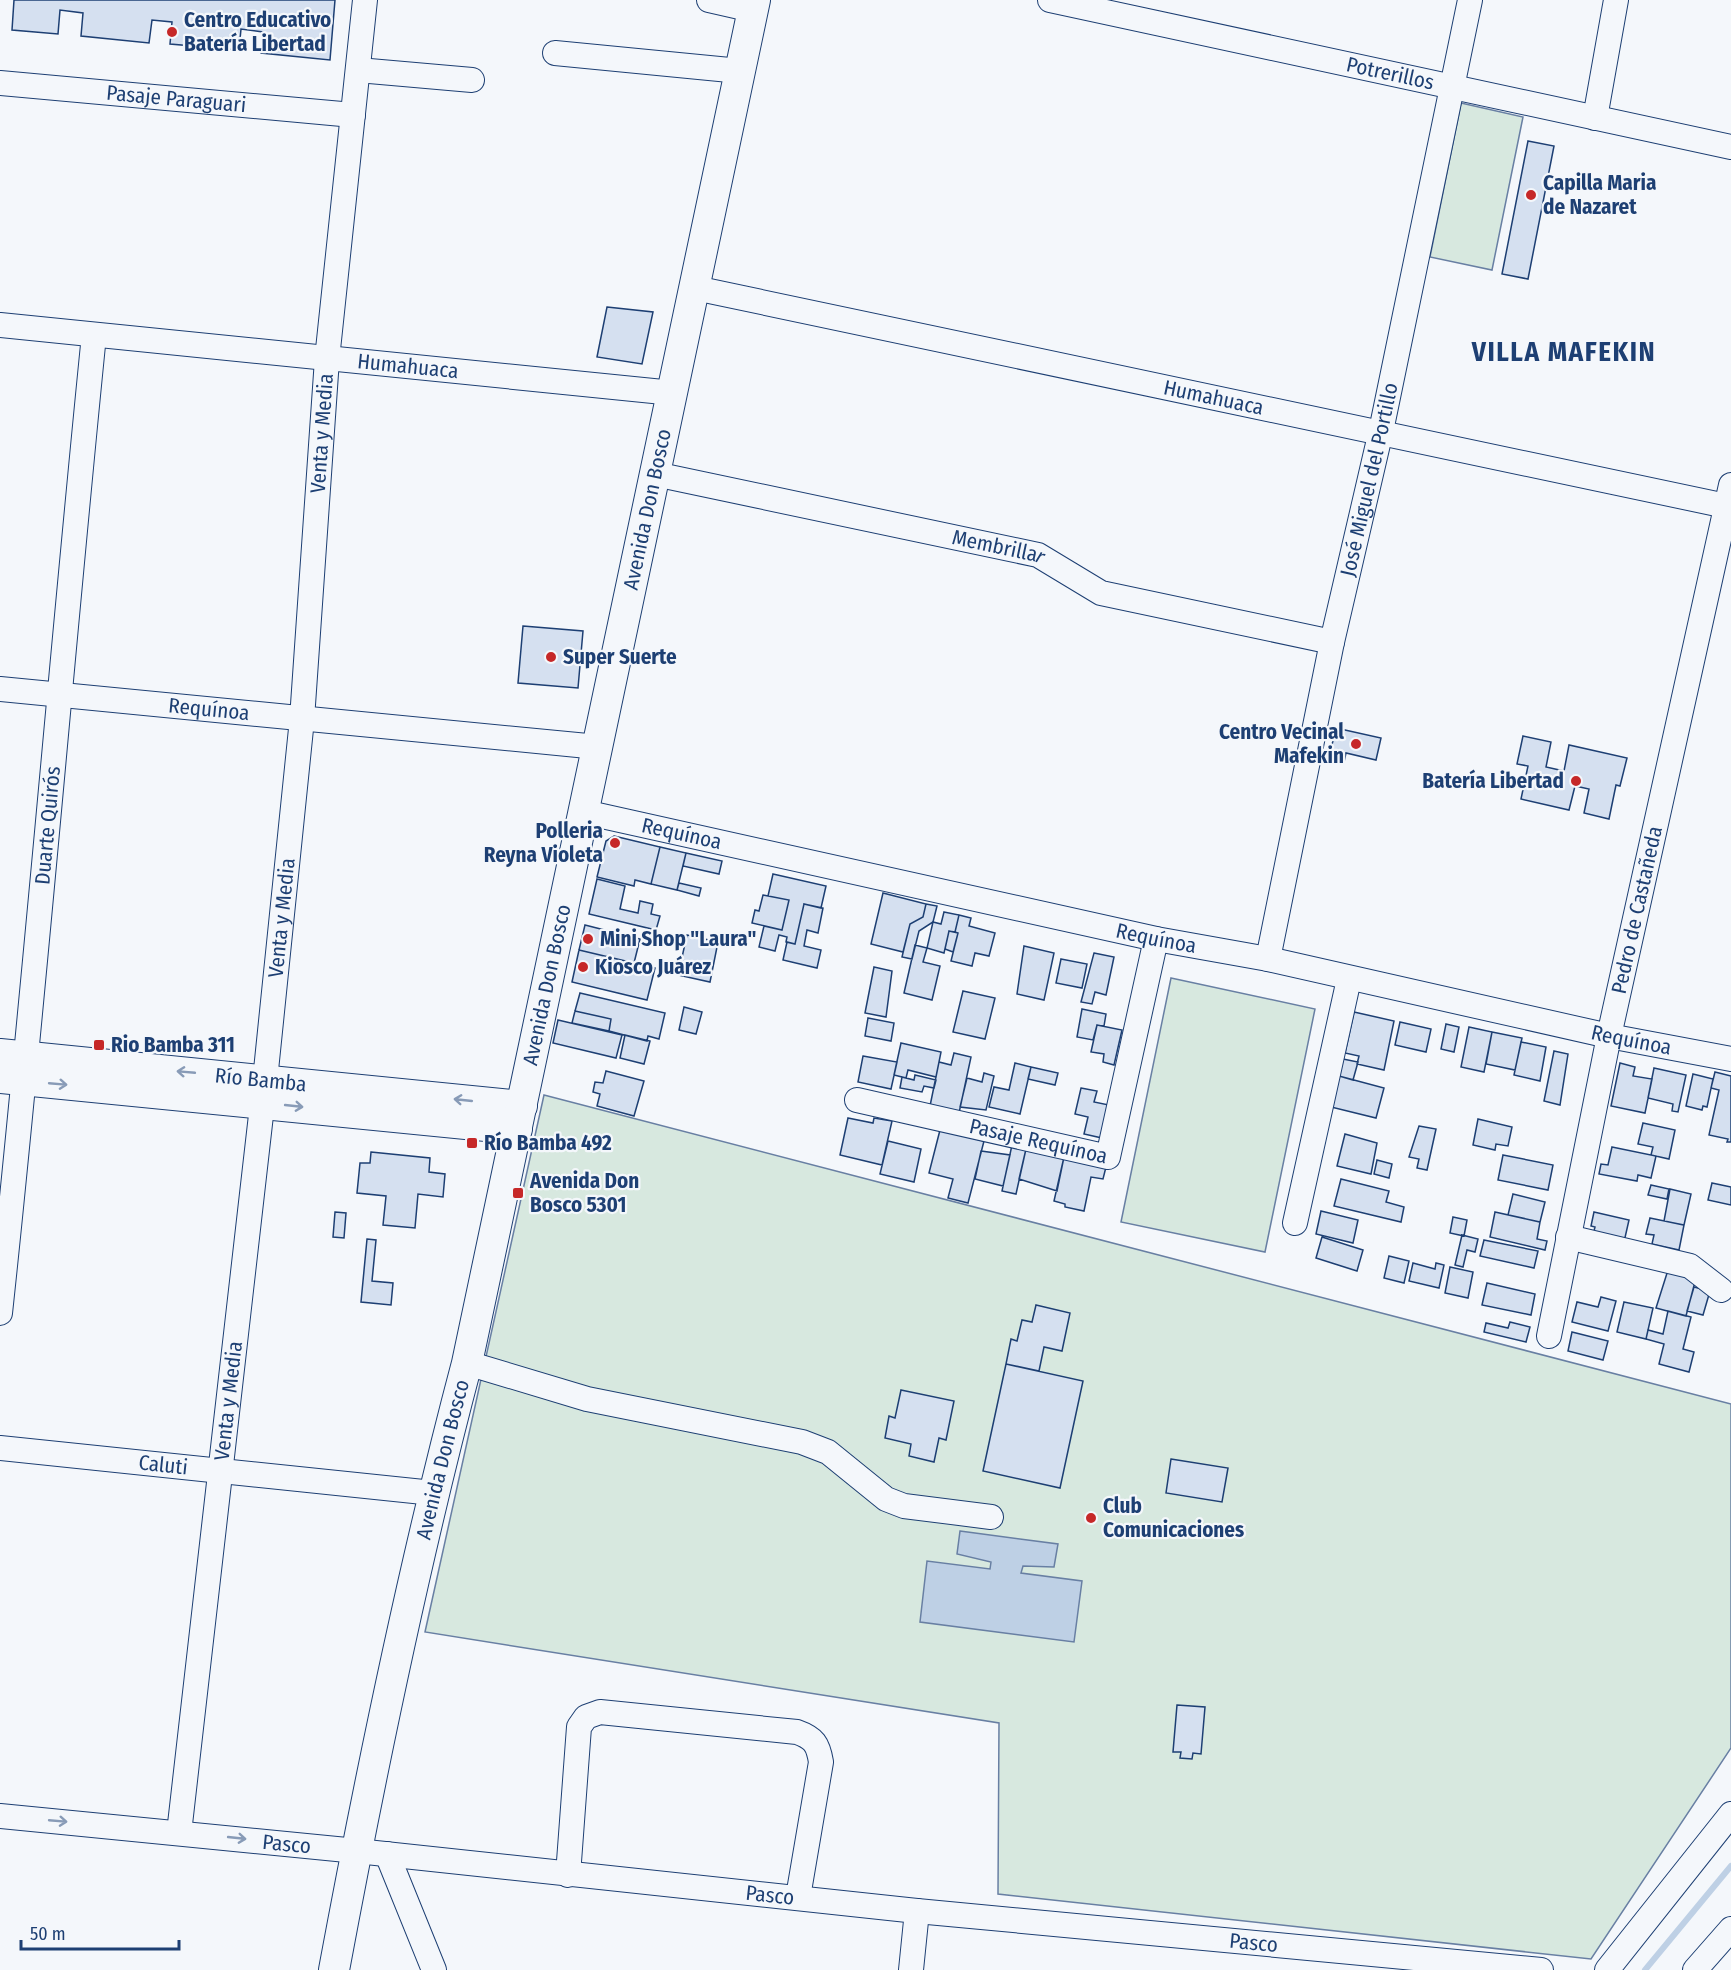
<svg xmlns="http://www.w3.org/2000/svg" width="1731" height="1970" viewBox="0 0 1731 1970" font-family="'Fira Sans Condensed',sans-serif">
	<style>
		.green { fill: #d7e8df; stroke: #687fa3; stroke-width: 1.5 }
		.water { fill: #bed0e5; stroke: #687fa3; stroke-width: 1.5 }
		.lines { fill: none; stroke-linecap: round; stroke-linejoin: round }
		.stream { stroke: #bed0e5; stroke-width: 6 }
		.building { fill: #d5e0f0; stroke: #1d3f73; stroke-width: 1.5 }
		.minor-casing { stroke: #1d3f73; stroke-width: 26 }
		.major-casing { stroke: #1d3f73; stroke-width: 32 }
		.minor { stroke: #f4f7fb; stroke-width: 24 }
		.major { stroke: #f4f7fb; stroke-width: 30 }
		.oneway { stroke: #889bb7 }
		.poi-dot { fill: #c62828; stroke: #f4f7fb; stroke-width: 2 }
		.labels { text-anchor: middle; stroke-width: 4.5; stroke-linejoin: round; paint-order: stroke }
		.poi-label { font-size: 21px; font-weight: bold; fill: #1d3f73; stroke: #f4f7fb; text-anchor: start }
		.street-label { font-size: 21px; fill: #1d3f73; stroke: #f4f7fb }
		.district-label { font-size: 27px; font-weight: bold; letter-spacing: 1.5px; fill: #1d3f73; stroke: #f4f7fb }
	</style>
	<rect width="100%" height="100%" fill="#f4f7fb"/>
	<path class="green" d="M1461 103 1523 117 1492 270 1430 257Z
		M1171 978 1315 1009 1265 1252 1121 1222Z
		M544 1095 1731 1404V1748L1591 1959 998 1894 999 1723 425 1632Z"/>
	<path class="water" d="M960 1531 1058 1544 1054 1567 1023 1566 1021 1573 1082 1581 1074 1642 920 1622 927 1561 990 1569 991 1562 957 1554Z"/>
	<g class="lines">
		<path class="stream" d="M1645 1970 1731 1866"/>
	</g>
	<path class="building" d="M14 0H335L330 60 261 53 263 32 241 29 239 50 170 44 172 22 152 20 149 43 81 36 83 13 60 10 58 34 12 30Z
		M1528 141 1554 146 1528 279 1502 274Z
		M607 307 653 312 642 364 597 357Z
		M523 626 583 631 578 688 518 683Z
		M1336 728 1381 738 1376 760 1346 753 1344 762 1336 760 1338 751 1331 749Z
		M1523 736 1551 742 1546 767 1564 771 1569 745 1627 758 1620 786 1616 785 1609 819 1584 813 1589 789 1575 786 1569 810 1521 799 1528 766 1517 764Z
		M614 836 660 847 651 884 635 880 634 886 597 877 606 841Z
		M660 847 686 853 677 890 651 884Z
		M686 853 722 861 719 874 683 866Z
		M773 874 826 886 821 908 804 904 795 944 786 942 787 937 779 935 775 951 759 947 764 926 782 930 789 900 768 896Z
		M597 879 625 886 620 909 638 913 640 901 653 904 651 914 660 916 656 930 589 914Z
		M679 883 701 888 699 896 677 890Z
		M883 893 926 904 923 917 910 924 903 952 871 944Z
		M763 895 789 900 782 930 752 923 755 910 759 911Z
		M804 904 823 908 818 933 807 930 804 946 821 950 817 968 783 960 787 942 795 944Z
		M926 904 937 906 933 922 919 931 912 959 902 957 910 924 923 917Z
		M944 912 959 915 955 932 949 931 944 953 927 948 933 922 941 924Z
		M959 915 971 918 969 926 995 933 989 956 975 953 972 966 951 961 958 933 955 932Z
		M585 925 640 939 634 963 579 950Z
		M949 931 958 933 953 952 945 949Z
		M687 935 718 942 710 982 678 975Z
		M915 945 927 948 923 962 940 966 932 1000 904 993Z
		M1024 946 1054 953 1044 1000 1017 994Z
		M579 950 655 968 647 1000 572 982Z
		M1094 953 1114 957 1106 995 1095 992 1092 1004 1081 1002Z
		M1061 959 1087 964 1082 988 1056 983Z
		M874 967 892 971 886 1017 865 1013Z
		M963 991 995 998 985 1039 953 1032Z
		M580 993 665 1013 659 1039 648 1036 647 1041 609 1031 611 1019 575 1011Z
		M684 1007 702 1012 696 1034 679 1030Z
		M1082 1009 1106 1014 1104 1026 1097 1025 1093 1040 1077 1037Z
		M575 1011 611 1019 609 1031 572 1023Z
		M1354 1012 1394 1021 1384 1070 1357 1064 1359 1056 1345 1053Z
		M868 1018 894 1023 891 1041 865 1036Z
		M558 1020 622 1035 616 1058 553 1043Z
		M1400 1022 1431 1029 1426 1052 1395 1045Z
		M1446 1024 1459 1027 1454 1052 1441 1049Z
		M1097 1025 1122 1030 1114 1065 1103 1062 1104 1054 1091 1052Z
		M1469 1027 1492 1032 1484 1072 1461 1067Z
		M1492 1032 1522 1038 1515 1070 1486 1064Z
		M625 1035 650 1041 644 1064 620 1058Z
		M1521 1042 1546 1047 1540 1081 1514 1075Z
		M901 1043 941 1052 936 1077 908 1070 906 1078 894 1075Z
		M1554 1051 1568 1054 1560 1105 1544 1101Z
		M954 1053 971 1057 959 1113 930 1106 939 1062 951 1065Z
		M863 1056 897 1062 891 1089 858 1082Z
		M1343 1059 1358 1062 1353 1080 1339 1076Z
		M1015 1063 1031 1067 1020 1114 989 1107 994 1087 1009 1090Z
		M1620 1063 1635 1067 1633 1076 1652 1079 1645 1113 1611 1106Z
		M1031 1067 1058 1073 1055 1085 1028 1079Z
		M1654 1068 1686 1075 1678 1112 1672 1111 1673 1104 1648 1098Z
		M606 1071 644 1081 634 1116 597 1106 600 1094 593 1092 595 1082 603 1083Z
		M1715 1072 1731 1076V1142H1727L1728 1139 1709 1135 1719 1090 1711 1088Z
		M984 1073 994 1076 986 1110 960 1107 967 1078 982 1082Z
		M1693 1074 1713 1079 1707 1107 1703 1106 1702 1110 1686 1106Z
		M915 1075 936 1080 934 1088 924 1086 922 1092 900 1088 902 1077 914 1080Z
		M1339 1076 1384 1088 1376 1118 1331 1107Z
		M1081 1088 1097 1091 1094 1102 1109 1105 1102 1138 1084 1134 1088 1117 1075 1114Z
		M848 1118 873 1123 874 1118 892 1121 882 1165 840 1155Z
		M1478 1119 1512 1127 1508 1146 1496 1144 1495 1150 1473 1145Z
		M1643 1123 1675 1130 1669 1159 1651 1155 1653 1147 1638 1144Z
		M1419 1126 1436 1129 1427 1170 1417 1168 1419 1159 1409 1157Z
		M940 1130 984 1141 968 1203 948 1198 953 1179 929 1173Z
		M1345 1134 1377 1143 1371 1174 1337 1166Z
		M888 1141 921 1149 914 1182 880 1174Z
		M1012 1145 1026 1149 1016 1194 1002 1191Z
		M1612 1147 1656 1156 1651 1178 1638 1175 1637 1181 1599 1174 1601 1164 1608 1165Z
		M1026 1149 1064 1157 1057 1191 1019 1179Z
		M981 1151 1010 1155 1003 1186 975 1179Z
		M371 1152 430 1158 429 1172 445 1174 443 1197 418 1194 415 1228 383 1225 386 1196 357 1193 360 1163H370Z
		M1503 1155 1553 1165 1548 1190 1498 1180Z
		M1064 1157 1106 1167 1103 1179 1091 1177 1084 1211 1065 1207V1204L1054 1201Z
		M1377 1160 1392 1164 1389 1178 1374 1174Z
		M1341 1179 1389 1191 1386 1202 1404 1207 1401 1222 1334 1206Z
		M1712 1183 1731 1187V1205L1708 1200Z
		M1651 1185 1669 1189 1667 1199 1648 1195Z
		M1670 1189 1691 1194 1684 1225 1664 1221Z
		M1513 1194 1545 1202 1540 1222 1508 1215Z
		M1321 1211 1358 1220 1353 1243 1316 1234Z
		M335 1212 346 1213 344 1238 333 1237Z
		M1495 1212 1540 1222 1537 1239 1547 1241 1545 1250 1490 1237Z
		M1594 1212 1629 1220 1624 1242 1593 1235 1595 1227 1591 1226Z
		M1453 1217 1467 1220 1464 1236 1450 1233Z
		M1650 1218 1684 1225 1679 1250 1652 1244 1654 1235 1646 1234Z
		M1462 1235 1478 1239 1475 1252 1467 1250 1463 1267 1455 1265Z
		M1322 1237 1363 1250 1357 1271 1316 1258Z
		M367 1239 376 1240 372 1281 393 1283 391 1305 361 1302Z
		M1484 1240 1538 1251 1534 1268 1480 1256Z
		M1389 1256 1409 1261 1404 1283 1384 1278Z
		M1413 1263 1435 1269 1436 1263 1444 1265 1439 1288 1409 1281Z
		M1450 1267 1473 1272 1468 1298 1445 1293Z
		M1668 1270 1696 1278 1686 1316 1656 1308Z
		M1487 1283 1535 1294 1531 1315 1482 1305Z
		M1694 1287 1710 1291 1703 1315 1687 1311Z
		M1601 1297 1616 1301 1608 1331 1572 1322 1577 1302 1598 1307Z
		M1624 1302 1653 1308 1646 1339 1617 1332Z
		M1036 1305 1070 1313 1062 1351 1044 1347 1039 1371 1006 1364 1011 1339 1017 1341 1022 1320 1032 1322Z
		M1668 1311 1691 1317 1683 1349 1694 1352 1689 1372 1659 1364 1664 1344 1646 1339 1648 1330 1663 1334Z
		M1510 1322 1530 1327 1526 1342 1484 1332 1486 1323 1508 1328Z
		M1572 1332 1608 1341 1603 1360 1568 1351Z
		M1006 1364 1083 1381 1060 1488 983 1471Z
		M901 1390 954 1401 946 1440 939 1438 934 1462 909 1456 911 1444 885 1438 889 1416 895 1418Z
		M1171 1459 1228 1468 1222 1502 1166 1493Z
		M1177 1705 1205 1707 1201 1754 1193 1753 1192 1759 1180 1758 1181 1752H1173Z"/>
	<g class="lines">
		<g class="minor-casing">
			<g id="minor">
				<path d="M709 0 753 10"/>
				<path id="s1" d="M1050 0 1731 147"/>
				<path d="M555 53 740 71"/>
				<path d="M358 70 472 80"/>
				<path id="s2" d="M0 83 353 115"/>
				<path d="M1595 118 1616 0"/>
				<path id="s3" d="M695 288 1731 507"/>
				<path id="s4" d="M0 325 673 393"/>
				<path id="s5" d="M655 474 1038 555 1101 593 1332 642"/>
				<path id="s6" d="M0 689 598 747"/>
				<path id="s7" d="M584 812 1156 939 1268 959 1609 1036 1731 1059"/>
				<path id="s8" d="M1268 959 1332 642 1381 431 1470 0"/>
				<path id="s9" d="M857 1100 1108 1157 1156 939"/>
				<path d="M1295 1223 1349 979"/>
				<path d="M1568 1237 1690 1266 1721 1290"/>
				<path id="s10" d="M0 1313C35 988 61 661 94 335"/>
				<path id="s11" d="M1549 1336 1609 1036 1731 485"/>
				<path d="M467 1363 587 1399 802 1442 828 1452 886 1499 904 1506 991 1517"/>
				<path id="s12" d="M0 1448 433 1493"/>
				<path id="s13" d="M0 1816 357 1851 917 1911 1541 1970"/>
				<path id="s14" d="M179 1833 265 1080 302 719 327 359 365 0"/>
				<path d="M387 1854 434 1970"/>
				<path d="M568 1875 579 1727 586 1717 600 1712 797 1732C814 1738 818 1744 821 1762L798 1897"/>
				<path d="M911 1970 917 1911"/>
				<path d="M1607 1970 1731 1814"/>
				<path d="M1695 1970 1731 1929"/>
			</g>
		</g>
		<g class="major-casing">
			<g id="major">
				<path id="s15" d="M0 1054 522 1106"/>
				<path d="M0 1078 517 1129"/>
				<path id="s16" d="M334 1970C372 1766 414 1563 467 1363L755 0"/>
			</g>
		</g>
		<use href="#minor" class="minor"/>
		<use href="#major" class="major"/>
	</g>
	<defs><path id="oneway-shaft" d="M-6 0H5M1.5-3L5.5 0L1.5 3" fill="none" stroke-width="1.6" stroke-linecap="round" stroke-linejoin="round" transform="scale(1.5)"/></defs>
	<g class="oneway">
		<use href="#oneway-shaft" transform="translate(186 1072) rotate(-175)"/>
		<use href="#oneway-shaft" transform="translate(58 1084) rotate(5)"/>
		<use href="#oneway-shaft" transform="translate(463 1100) rotate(-174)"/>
		<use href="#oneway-shaft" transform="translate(294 1106) rotate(6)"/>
		<use href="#oneway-shaft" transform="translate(58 1821) rotate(5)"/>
		<use href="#oneway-shaft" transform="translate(237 1838) rotate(6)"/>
	</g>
	<g class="poi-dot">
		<circle cx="172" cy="32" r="6"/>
		<circle cx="1531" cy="195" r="6"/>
		<circle cx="551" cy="657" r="6"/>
		<circle cx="1356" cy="744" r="6"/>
		<circle cx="1576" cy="781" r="6"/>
		<circle cx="615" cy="843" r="6"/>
		<circle cx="588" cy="939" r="6"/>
		<circle cx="583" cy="967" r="6"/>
		<rect x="93" y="1039" width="12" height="12" rx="3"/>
		<rect x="466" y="1137" width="12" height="12" rx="3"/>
		<rect x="512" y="1187" width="12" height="12" rx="3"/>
		<circle cx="1091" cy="1518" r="6"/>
	</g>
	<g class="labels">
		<g class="poi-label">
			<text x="184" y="27">Centro Educativo<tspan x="184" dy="24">Batería Libertad</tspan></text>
			<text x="1543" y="190">Capilla Maria<tspan x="1543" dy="24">de Nazaret</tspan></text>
			<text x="563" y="664">Super Suerte</text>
			<text x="1344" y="739" text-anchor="end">Centro Vecinal<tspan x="1344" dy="24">Mafekin</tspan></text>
			<text x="1564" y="788" text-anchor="end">Batería Libertad</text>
			<text x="603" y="838" text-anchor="end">Polleria<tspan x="603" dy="24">Reyna Violeta</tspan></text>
			<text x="600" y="946">Mini Shop "Laura"</text>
			<text x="595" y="974">Kiosco Juárez</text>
			<text x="111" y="1052">Rio Bamba 311</text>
			<text x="484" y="1150">Río Bamba 492</text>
			<text x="530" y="1188">Avenida Don<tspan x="530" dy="24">Bosco 5301</tspan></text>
			<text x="1103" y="1513">Club<tspan x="1103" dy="24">Comunicaciones</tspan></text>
		</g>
		<g class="street-label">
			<text dy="7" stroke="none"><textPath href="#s1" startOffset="348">Potrerillos</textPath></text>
			<text dy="7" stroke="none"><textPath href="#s2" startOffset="177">Pasaje Paraguari</textPath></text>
			<text dy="7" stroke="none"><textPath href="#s4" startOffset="410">Humahuaca</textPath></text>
			<text dy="7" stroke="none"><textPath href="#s3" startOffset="530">Humahuaca</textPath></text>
			<text dy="7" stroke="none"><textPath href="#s14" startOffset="1407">Venta y Media</textPath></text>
			<text dy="7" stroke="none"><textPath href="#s8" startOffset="490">José Miguel del Portillo</textPath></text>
			<text dy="7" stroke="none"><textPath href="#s16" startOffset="1494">Avenida Don Bosco</textPath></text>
			<text dy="7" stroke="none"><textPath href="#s5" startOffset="351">Membrillar</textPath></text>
			<text dy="7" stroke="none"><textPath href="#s6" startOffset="210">Requínoa</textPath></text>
			<text dy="7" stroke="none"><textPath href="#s10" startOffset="490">Duarte Quirós</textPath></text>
			<text dy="7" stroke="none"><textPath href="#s7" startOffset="100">Requínoa</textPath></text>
			<text dy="7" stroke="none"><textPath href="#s11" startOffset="435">Pedro de Castañeda</textPath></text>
			<text dy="7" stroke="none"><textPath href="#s14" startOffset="921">Venta y Media</textPath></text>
			<text dy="7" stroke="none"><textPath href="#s7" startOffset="586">Requínoa</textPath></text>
			<text dy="7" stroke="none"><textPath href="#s16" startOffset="1008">Avenida Don Bosco</textPath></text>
			<text dy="7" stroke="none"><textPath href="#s7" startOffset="1072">Requínoa</textPath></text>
			<text dy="7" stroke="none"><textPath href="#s15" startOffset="262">Río Bamba</textPath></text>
			<text dy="7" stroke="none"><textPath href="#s9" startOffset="186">Pasaje Requínoa</textPath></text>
			<text dy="7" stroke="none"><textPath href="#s14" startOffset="435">Venta y Media</textPath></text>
			<text dy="7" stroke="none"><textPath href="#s16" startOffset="522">Avenida Don Bosco</textPath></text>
			<text dy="7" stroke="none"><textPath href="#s12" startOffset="164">Caluti</textPath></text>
			<text dy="7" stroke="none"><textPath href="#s13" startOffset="288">Pasco</textPath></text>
			<text dy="7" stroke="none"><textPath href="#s13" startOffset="774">Pasco</textPath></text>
			<text dy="7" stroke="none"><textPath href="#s13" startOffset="1260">Pasco</textPath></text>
		</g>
		<g class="district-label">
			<text x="1564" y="361">VILLA MAFEKIN</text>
		</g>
	</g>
	<path d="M21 1940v9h158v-9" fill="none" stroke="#1d3f73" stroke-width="3"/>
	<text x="30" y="1940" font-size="18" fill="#1d3f73" stroke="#f4f7fb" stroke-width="4.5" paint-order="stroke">50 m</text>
</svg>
